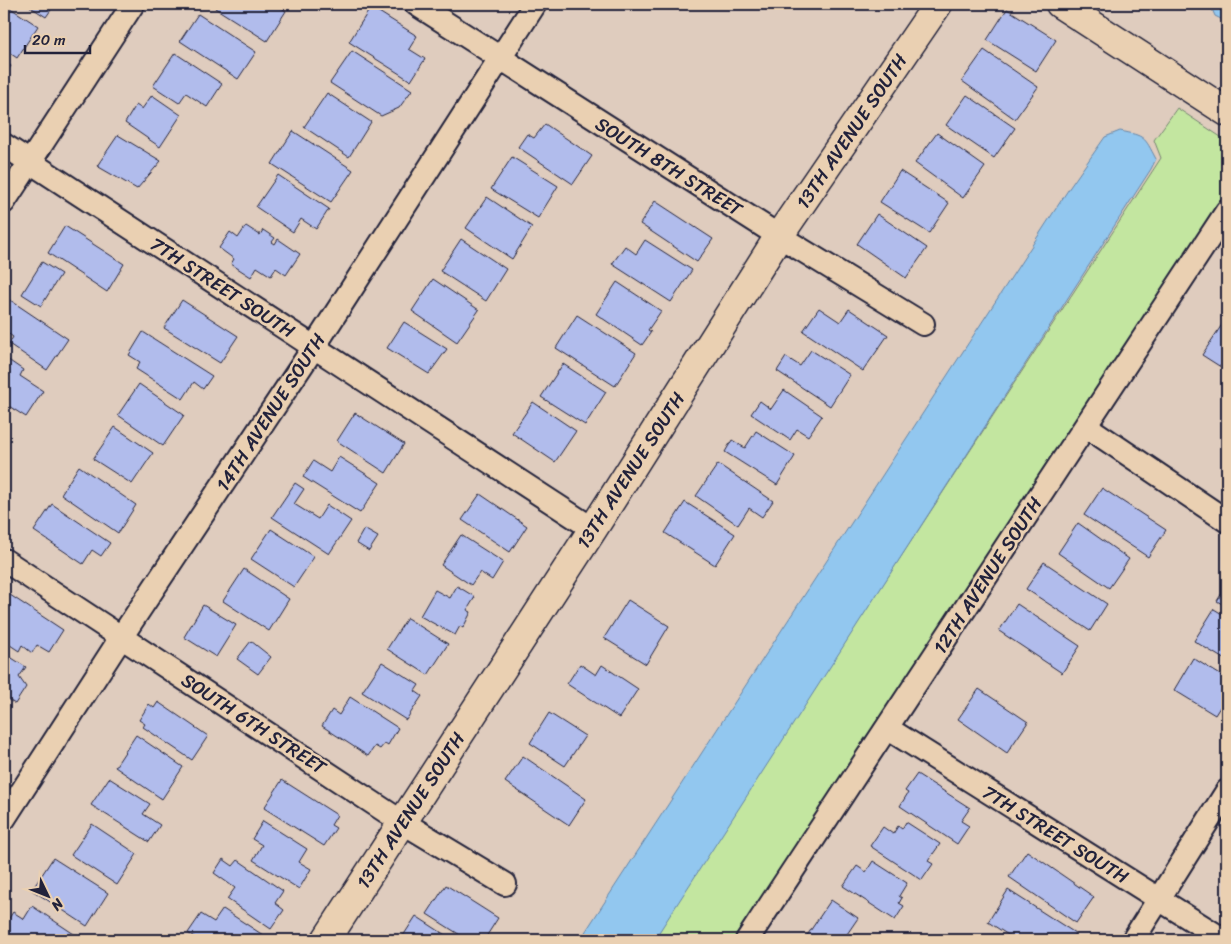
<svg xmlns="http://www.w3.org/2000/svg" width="1231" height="944" viewBox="0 0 1231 944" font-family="Sriracha,sans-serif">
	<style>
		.green { fill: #c3e6a0; stroke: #72846e }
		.water { fill: #92c7ef; stroke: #6585a7 }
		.building { fill: #b1bcec; stroke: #22223b }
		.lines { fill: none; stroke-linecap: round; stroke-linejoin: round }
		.street-casing { stroke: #22223b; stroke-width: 26 }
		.secondary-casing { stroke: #22223b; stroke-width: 31 }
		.path { stroke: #22223b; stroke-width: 3; stroke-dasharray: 5 4; stroke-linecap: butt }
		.street { stroke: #ead0b2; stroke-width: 22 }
		.secondary { stroke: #ead0b2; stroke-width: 28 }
		.labels { text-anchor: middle; stroke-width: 5; stroke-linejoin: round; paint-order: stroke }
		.street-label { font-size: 19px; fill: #22223b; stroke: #ead0b2 }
	</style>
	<rect width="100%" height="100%" fill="#dfccbe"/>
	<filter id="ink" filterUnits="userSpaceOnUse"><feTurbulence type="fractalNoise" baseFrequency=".02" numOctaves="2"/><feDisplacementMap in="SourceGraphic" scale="10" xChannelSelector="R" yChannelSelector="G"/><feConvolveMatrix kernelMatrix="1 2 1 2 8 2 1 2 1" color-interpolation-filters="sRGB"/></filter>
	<g filter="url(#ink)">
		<path class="green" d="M1177 108 1227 141V198L740 940H651L1161 158 1154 140Z"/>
		<path class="water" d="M1210 4H1227V22L1215 16Z
			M1120 131C1145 136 1144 136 1156 159L1151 169 654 940H580L1070 187 1105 137Z"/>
		<path class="building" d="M4 4 38 26 17 58 4 49Z
			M26 4H55L46 17Z
			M217 4H275L286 11 267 41 215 8Z
			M371 7 417 36 409 49 425 59 411 81 349 42Z
			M1007 9 1056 40 1036 71 987 40Z
			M198 14 256 52 238 79 180 41Z
			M984 50 1038 87 1015 119 962 81Z
			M352 51 412 90 399 108 381 116 330 83Z
			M175 53 222 84 207 107 186 93 179 103 153 86Z
			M4 60 11 66 4 76Z
			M327 93 371 122 349 157 304 127Z
			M152 95 181 115 160 147 125 123 136 105 142 109Z
			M967 95 1015 128 994 158 946 125Z
			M545 124 592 156 573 184 518 147 527 134 534 138Z
			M293 131 353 170 331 202 272 164Z
			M937 133 985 167 963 198 915 163Z
			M118 135 161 161 137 189 97 166Z
			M512 157 558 186 538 218 491 189Z
			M900 171 949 203 929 233 880 202Z
			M278 175 329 209 316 229 301 219 293 232 256 207Z
			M487 197 532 227 512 259 466 228Z
			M655 201 713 239 697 262 640 224Z
			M877 214 927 248 906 278 857 244Z
			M65 226 124 264 107 292 48 253Z
			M246 226 260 235 263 230 275 238 272 242 275 244 278 239 300 254 286 275 276 268 271 276 257 267 251 277 231 264 234 259 219 248 230 232 238 238Z
			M461 239 506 269 486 301 440 271Z
			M645 240 692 270 671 302 612 264 625 246 636 254Z
			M42 262 61 274 41 306 22 294Z
			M433 279 479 310 457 342 412 311Z
			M617 282 661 311 648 330 651 332 642 345 596 314Z
			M10 300 68 339 47 370 9 344 13 337 6 332 8 329 4 326V310Z
			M182 300 238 336 220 363 164 328Z
			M819 308 840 322 849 309 888 335 863 371 803 331Z
			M577 315 636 353 615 386 556 348Z
			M1225 320 1227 322V371L1202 355Z
			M404 322 447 349 429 374 387 348Z
			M143 332 212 376 203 389 194 382 183 399 136 369 140 362 129 355Z
			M811 350 850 375 830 406 777 371 786 357 800 366Z
			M4 357 23 370 20 376 43 391 26 417 4 403Z
			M563 364 606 392 585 425 541 397Z
			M139 384 184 415 163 446 118 415Z
			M784 390 822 416 808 436 797 429 790 440 751 414 760 401 771 409Z
			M533 402 576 431 555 462 512 433Z
			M355 413 404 444 386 473 337 441Z
			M115 427 153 453 132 484 93 459Z
			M756 431 795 456 777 485 725 452 732 440 745 448Z
			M339 457 380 483 360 513 303 477 313 461 330 472Z
			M718 464 773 501 762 517 749 508 738 525 696 496Z
			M79 466 136 505 118 533 61 494Z
			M295 483 304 489 294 504 318 519 327 505 351 521 329 554 272 517Z
			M1102 488 1166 530 1148 557 1084 515Z
			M480 494 527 526 510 552 462 520Z
			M685 502 735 534 715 565 665 533Z
			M52 504 110 543 101 556 92 550 83 564 34 531Z
			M1078 523 1129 559 1109 588 1058 553Z
			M271 529 314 557 294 587 251 559Z
			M364 529 378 537 369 551 356 543Z
			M461 535 503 562 492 580 480 572 471 585 441 565Z
			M1044 562 1107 604 1090 631 1026 589Z
			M244 569 289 599 269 631 223 601Z
			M1227 585V607L1217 601Z
			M457 586 475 597 467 610 471 612 463 628 460 626 455 635 420 616 435 590 450 598Z
			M4 591 63 630 49 652 37 645 32 653 22 645 19 651 4 641Z
			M628 600 669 626 646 664 604 638Z
			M1017 604 1080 646 1062 673 999 631Z
			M203 605 236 625 216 657 184 637Z
			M1214 609 1227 617V661L1194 641Z
			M407 618 448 644 428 675 387 649Z
			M251 641 271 657 258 674 237 659Z
			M4 653 26 667 19 677 26 687 15 704 4 697Z
			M1193 658 1227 679V696L1215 715 1174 690Z
			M382 662 419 685 415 691 422 696 406 720 362 692Z
			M580 664 596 675 602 665 638 689 619 718 567 684Z
			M979 689 1028 722 1007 753 958 719Z
			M350 697 398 728 388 745 385 743 380 749 375 746 368 756 322 726 332 710 339 715Z
			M158 702 208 736 192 760 143 727 145 724 139 720 149 704 154 708Z
			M549 713 585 736 565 766 530 743Z
			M136 735 183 767 162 799 115 767Z
			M523 756 586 799 569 825 505 782Z
			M917 774 970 808 961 821 969 826 957 844 900 806 908 793 905 791Z
			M109 778 150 804 143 814 160 825 149 842 91 805Z
			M282 780 337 815 331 825 336 828 324 846 264 808Z
			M263 821 307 849 299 862 311 869 299 889 253 860 262 845 252 839Z
			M906 822 940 844 928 861 933 864 922 880 870 846 883 827 893 834 898 826 902 829Z
			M92 824 137 854 117 885 71 855Z
			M1027 851 1094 897 1076 923 1009 877Z
			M53 858 108 893 87 926 32 890Z
			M223 859 233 866 238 860 283 891 275 903 284 910 271 929 227 899 235 888 214 873Z
			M873 861 907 883 899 896 902 898 899 903 904 906 895 920 843 886 857 866 866 872Z
			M446 885 498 918 484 940H468L427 914Z
			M1008 890 1075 933 1071 940H1016L988 922Z
			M831 900 858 918 843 940H804Z
			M32 906 77 936 74 940H16L4 932V926L13 912 24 919Z
			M223 909 266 937 264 940H199L188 933 201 914 214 922Z
			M416 916 453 940H409L403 936Z"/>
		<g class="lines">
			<g class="street-casing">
				<path id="street" d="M416 4 779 236 923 324
					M4 145 593 529
					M4 202 133 4
					M1086 426 1227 521
					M4 560 402 822 505 884
					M887 728 1224 940
					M4 819 122 636 314 347 535 4
					M747 940 1227 211
					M1133 940 1227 791"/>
			</g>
			<g class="secondary-casing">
				<path id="secondary" d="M1060 4 1227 112
					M326 940 593 529 779 236 938 4"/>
			</g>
			<path class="path" d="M1222 493 1227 484"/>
			<use href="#street" class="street"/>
			<use href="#secondary" class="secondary"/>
		</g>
	</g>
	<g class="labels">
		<g class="street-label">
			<text transform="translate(851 131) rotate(-56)" y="7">13TH AVENUE SOUTH</text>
			<text transform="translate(669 166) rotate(32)" y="7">SOUTH 8TH STREET</text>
			<text transform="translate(223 287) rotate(33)" y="7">7TH STREET SOUTH</text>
			<text transform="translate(270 412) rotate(-57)" y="7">14TH AVENUE SOUTH</text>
			<text transform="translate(630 470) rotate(-57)" y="7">13TH AVENUE SOUTH</text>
			<text transform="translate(987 575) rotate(-57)" y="7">12TH AVENUE SOUTH</text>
			<text transform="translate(254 723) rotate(33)" y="7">SOUTH 6TH STREET</text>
			<text transform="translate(410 810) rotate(-57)" y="7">13TH AVENUE SOUTH</text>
			<text transform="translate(1056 834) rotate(32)" y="7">7TH STREET SOUTH</text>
		</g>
	</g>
	<rect width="1231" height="944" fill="none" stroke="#ead0b2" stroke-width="20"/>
	<rect x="10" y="10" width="1211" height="924" fill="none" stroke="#22223b" stroke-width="2" filter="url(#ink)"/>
	<g transform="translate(48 896) rotate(133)" stroke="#ead0b2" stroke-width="4" paint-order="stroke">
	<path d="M0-4L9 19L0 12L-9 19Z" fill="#22223b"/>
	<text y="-8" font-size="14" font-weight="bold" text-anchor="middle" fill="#22223b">N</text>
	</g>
	<path d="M25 45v8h65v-8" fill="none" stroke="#22223b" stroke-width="2.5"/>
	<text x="32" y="45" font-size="15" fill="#22223b" stroke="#ead0b2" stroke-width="4" paint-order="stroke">20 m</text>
</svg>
